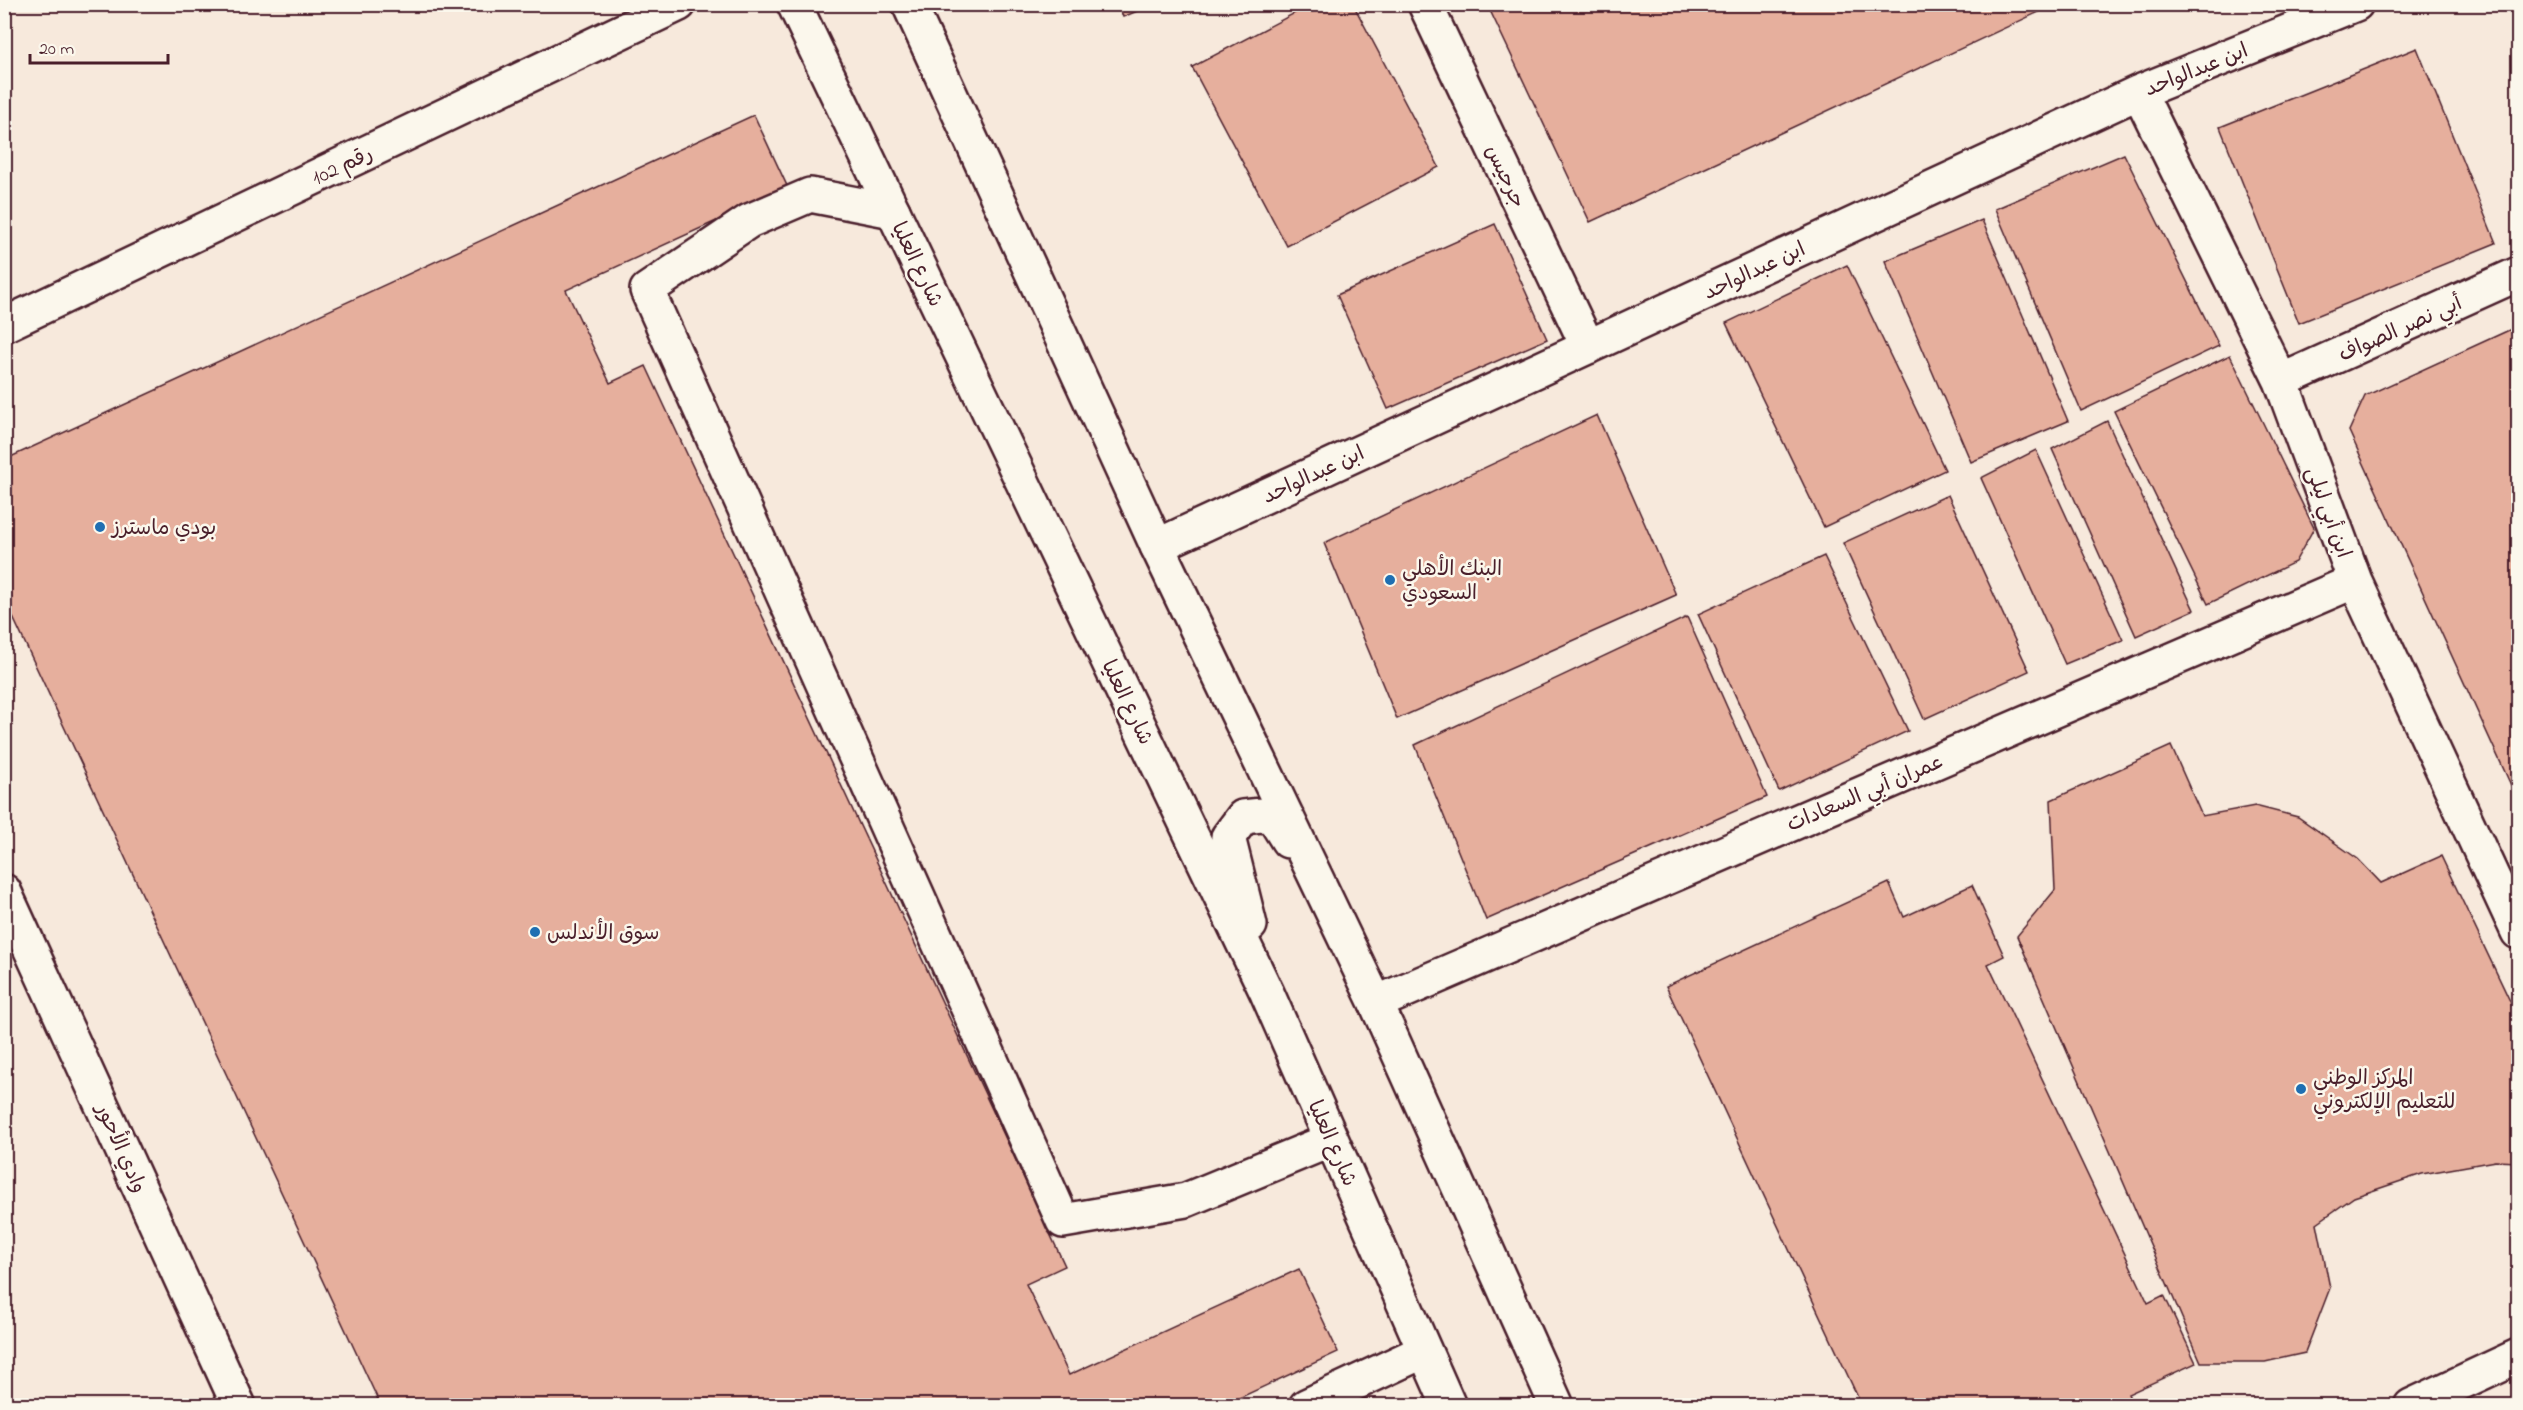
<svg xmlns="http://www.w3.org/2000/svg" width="2523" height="1410" viewBox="0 0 2523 1410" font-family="'Indie Flower','Playpen Sans Arabic',sans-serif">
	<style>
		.building { fill: #e6af9d; stroke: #4a1f2b; stroke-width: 1.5 }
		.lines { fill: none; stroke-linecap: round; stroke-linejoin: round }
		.minor-casing { stroke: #4a1f2b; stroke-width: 38 }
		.major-casing { stroke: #4a1f2b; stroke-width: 38 }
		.minor { stroke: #fbf7ec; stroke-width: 33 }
		.major { stroke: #fbf7ec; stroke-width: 33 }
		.poi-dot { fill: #1f6fb2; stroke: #fbf7ec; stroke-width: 2 }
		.labels { text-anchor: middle; stroke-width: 5; stroke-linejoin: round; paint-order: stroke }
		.street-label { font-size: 21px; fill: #4a1f2b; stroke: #fbf7ec }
		.poi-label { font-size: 21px; fill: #4a1f2b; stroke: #fbf7ec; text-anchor: start }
	</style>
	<rect width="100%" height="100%" fill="#f7e9dc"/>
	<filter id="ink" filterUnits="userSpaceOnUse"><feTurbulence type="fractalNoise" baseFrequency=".0167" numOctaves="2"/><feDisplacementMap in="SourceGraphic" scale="12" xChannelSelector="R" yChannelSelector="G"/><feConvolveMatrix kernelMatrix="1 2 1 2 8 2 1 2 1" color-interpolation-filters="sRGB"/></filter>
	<g filter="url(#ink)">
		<path class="building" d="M1118 4H1154L1123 17Z
			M1312 4H1353L1439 167 1287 246 1192 67Z
			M1487 4H2056L1590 222Z
			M2417 48 2496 243 2299 323 2220 127Z
			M754 115 788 188 566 290 610 383 646 366 1065 1266 1026 1284 1069 1375 1299 1269 1338 1352 1222 1406H381L4 598V460Z
			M2124 154 2219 346 2081 411 1995 209Z
			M1982 220 2068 421 1971 462 1885 261Z
			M1495 224 1547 339 1388 409 1337 295Z
			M1847 265 1945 470 1824 527 1726 323Z
			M2518 326V792L2515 794 2349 431 2365 396Z
			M2230 355 2314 528 2295 562 2208 604 2114 411Z
			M1597 415 1676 595 1397 719 1324 543Z
			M2107 421 2194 610 2136 636 2052 449Z
			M2036 450 2123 640 2065 664 1981 478Z
			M1948 495 2029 671 1924 719 1843 543Z
			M1824 556 1908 731 1779 791 1698 614Z
			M1687 617 1767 797 1486 920 1415 745Z
			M2171 746 2202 816 2255 806 2298 817 2358 859 2381 883 2441 856 2518 1018V1162L2495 1161 2422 1174 2354 1197 2317 1223 2330 1288 2305 1353 2265 1362H2201L2017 936 2055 890 2051 800Z
			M1889 883 1904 917 1972 885 2004 956 1988 964 2148 1303 2164 1295 2196 1363 2128 1394 2134 1406H1862L1666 986Z"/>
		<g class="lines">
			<g class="minor-casing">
				<path id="minor" d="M1425 4 1588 347
					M2139 92 2281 381 2355 581 2518 932
					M893 211 810 195 749 221 647 290 1063 1221 1186 1200 1331 1140
					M4 325 679 4
					M2281 381 2518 274
					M1157 546 2139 92 2356 4
					M4 891 239 1406
					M1376 1003 2355 581
					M1306 1406 1424 1351
					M2411 1406 2518 1356"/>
			</g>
			<g class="major-casing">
				<path id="major" d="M794 4 1267 993 1449 1406
					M909 4 1157 546 1376 1003 1557 1406
					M1250 925 1228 837 1243 817 1271 814 1288 841"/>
			</g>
			<use href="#minor" class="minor"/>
			<use href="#major" class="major"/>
		</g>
	</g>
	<g class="poi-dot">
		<circle cx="100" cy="527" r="6"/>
		<circle cx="1390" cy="580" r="6"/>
		<circle cx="535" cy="932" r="6"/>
		<circle cx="2301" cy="1089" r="6"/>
	</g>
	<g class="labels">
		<g class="street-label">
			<text transform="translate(2196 69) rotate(-22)" y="7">ابن عبدالواحد</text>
			<text transform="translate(342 165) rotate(-25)" y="7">رقم 102</text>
			<text transform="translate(1506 176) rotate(65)" y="7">جرجيس</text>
			<text transform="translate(918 264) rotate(64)" y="7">شارع العليا</text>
			<text transform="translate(1754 270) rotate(-25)" y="7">ابن عبدالواحد</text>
			<text transform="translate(2400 328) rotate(-24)" y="7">أبي نصر الصواف</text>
			<text transform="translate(1313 474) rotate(-25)" y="7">ابن عبدالواحد</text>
			<text transform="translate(2329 512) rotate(70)" y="7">ابن أبي ليلى</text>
			<text transform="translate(1128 702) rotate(64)" y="7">شارع العليا</text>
			<text transform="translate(1865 792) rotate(-23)" y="7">عمران أبي السعادات</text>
			<text transform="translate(1333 1143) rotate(66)" y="7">شارع العليا</text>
			<text transform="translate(122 1148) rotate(66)" y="7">وادي الأحور</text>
		</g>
		<g class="poi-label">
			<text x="112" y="534">بودي ماسترز</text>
			<text x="1402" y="575">البنك الأهلي<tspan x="1402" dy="24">السعودي</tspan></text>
			<text x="547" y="939">سوق الأندلس</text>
			<text x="2313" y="1084">المركز الوطني<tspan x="2313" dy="24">للتعليم الإلكتروني</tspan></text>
		</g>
	</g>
	<rect width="2523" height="1410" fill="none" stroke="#fbf7ec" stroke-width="24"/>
	<rect x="12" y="12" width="2499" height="1386" fill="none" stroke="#4a1f2b" stroke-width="2" filter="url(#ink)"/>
	<path d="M30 54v9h138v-9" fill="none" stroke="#4a1f2b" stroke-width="3"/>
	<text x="39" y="54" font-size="18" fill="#4a1f2b" stroke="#fbf7ec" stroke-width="4.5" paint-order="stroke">20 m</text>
</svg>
